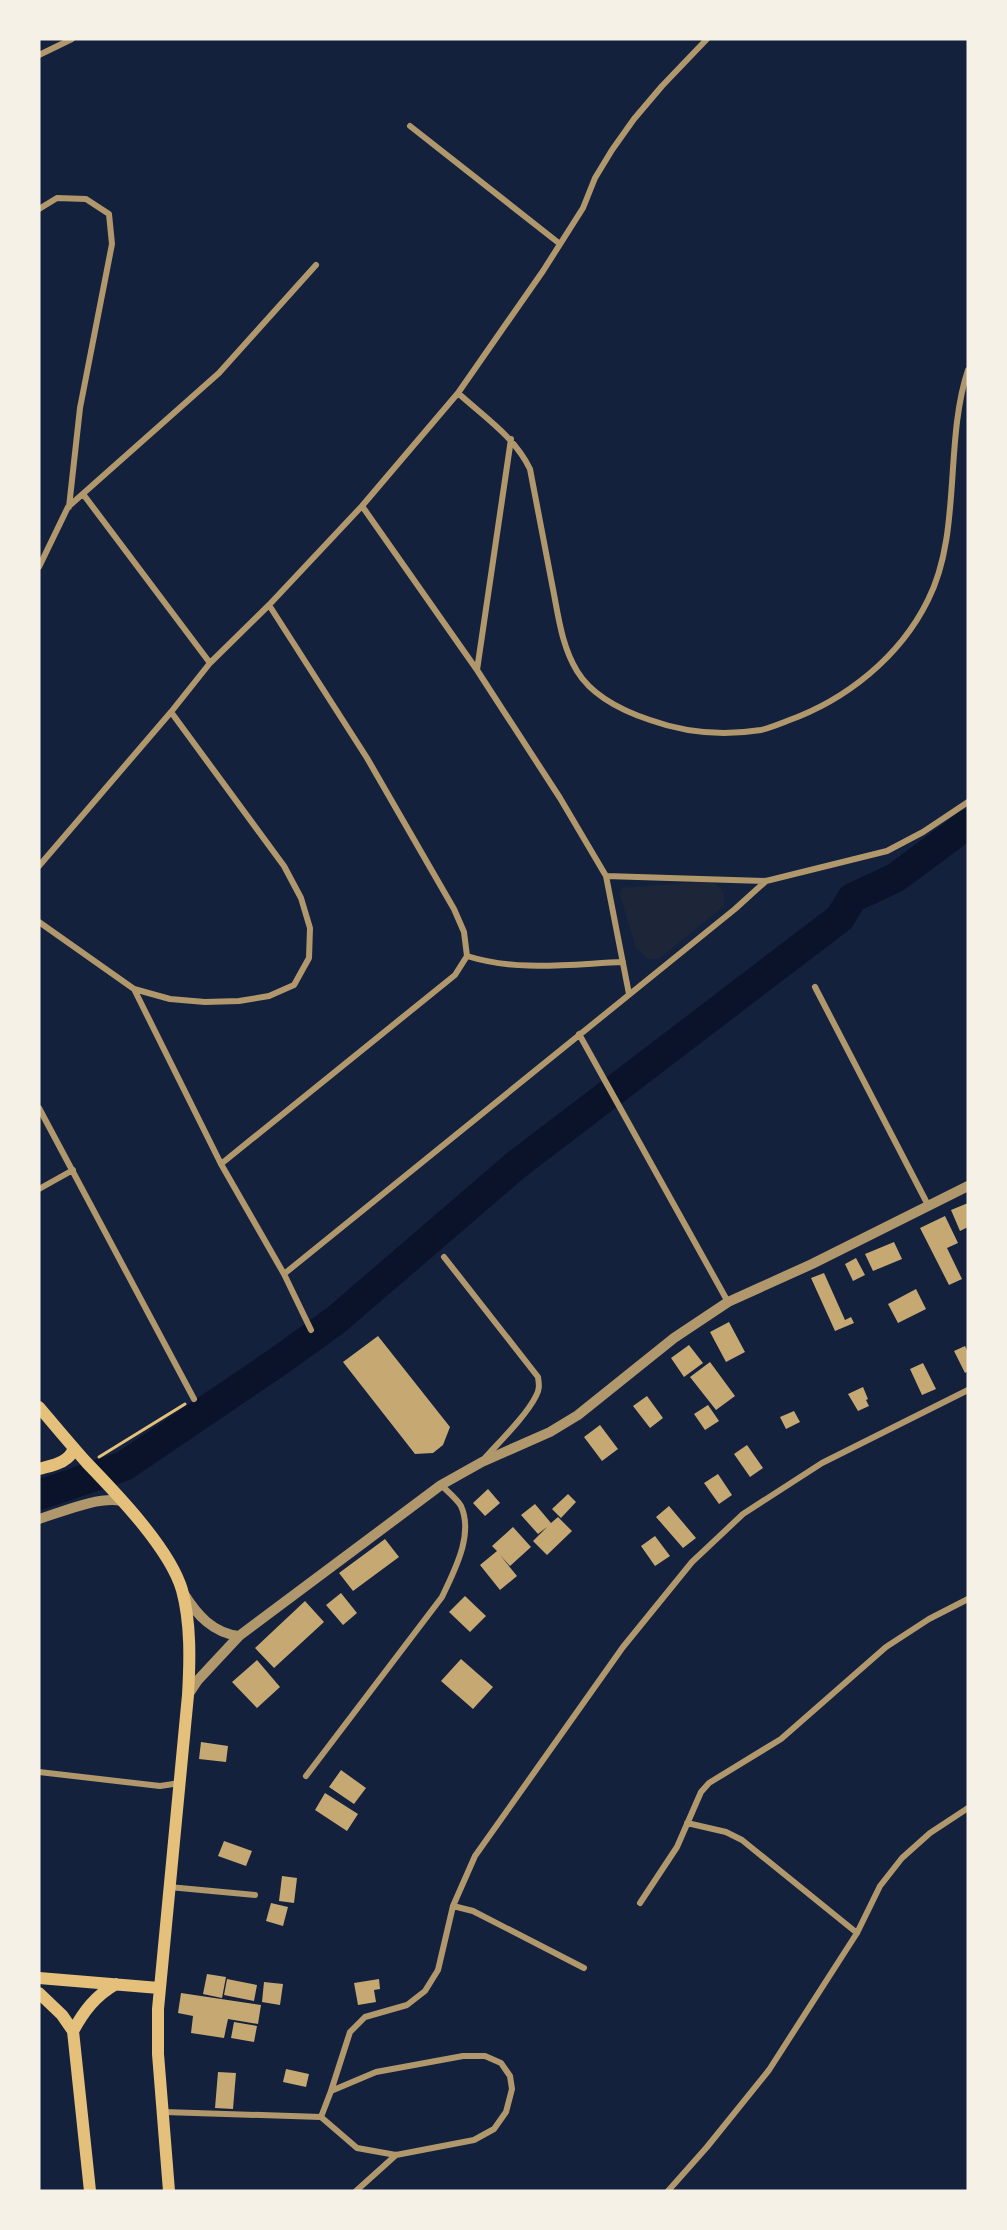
<svg xmlns="http://www.w3.org/2000/svg" width="1007" height="2230" viewBox="0 0 1007 2230" font-family="'Alegreya Sans',sans-serif">
	<style>
		.green { fill: #1d2539 }
		.lines { fill: none; stroke-linecap: round; stroke-linejoin: round }
		.river { stroke: #0b132b; stroke-width: 30 }
		.building { fill: #c6a872 }
		.path { stroke: #e5c07b; stroke-width: 3 }
		.minor { stroke: #b1986c; stroke-width: 6 }
		.tertiary { stroke: #b1986c; stroke-width: 10 }
		.secondary { stroke: #e5c07b; stroke-width: 12 }
	</style>
	<rect width="100%" height="100%" fill="#14213d"/>
	<path class="green" d="M710 881C722 887 726 892 724 906L659 959H648L636 948 620 895 622 888Z"/>
	<g class="lines">
		<path class="river" d="M39 1495 124 1466 276 1363 336 1320 516 1165 840 918 852 898 895 878 968 824"/>
	</g>
	<path class="building" d="M968 1203V1227L960 1231 951 1210Z
		M945 1216 958 1243 947 1248 962 1279 949 1285 920 1228Z
		M894 1242 902 1259 873 1271 865 1254Z
		M856 1258 865 1275 853 1281 845 1264Z
		M824 1273 845 1320 851 1317 854 1323 835 1331 811 1278Z
		M916 1289 926 1309 898 1323 888 1304Z
		M729 1322 745 1352 726 1362 710 1332Z
		M378 1336 450 1427 443 1445 433 1453 415 1454 343 1362Z
		M689 1345 703 1363 684 1377 671 1358Z
		M965 1346 968 1352V1371L965 1373 954 1351Z
		M710 1362 735 1396 716 1410 690 1377Z
		M923 1363 936 1389 922 1395 910 1369Z
		M863 1387 868 1399 866 1400 869 1406 858 1411 848 1394Z
		M647 1396 663 1418 650 1428 633 1406Z
		M708 1405 719 1421 705 1430 694 1414Z
		M794 1411 800 1422 786 1429 780 1417Z
		M600 1425 618 1449 602 1461 584 1437Z
		M747 1445 763 1468 750 1477 734 1454Z
		M718 1474 732 1495 719 1504 704 1483Z
		M488 1489 500 1503 485 1516 473 1503Z
		M568 1494 576 1502 561 1518 552 1509Z
		M535 1504 551 1523 558 1517 572 1531 547 1555 533 1541 547 1527 538 1534 521 1515Z
		M669 1506 696 1538 683 1548 656 1517Z
		M513 1527 531 1547 510 1566 500 1555 517 1576 500 1590 480 1565 497 1551 492 1546Z
		M655 1536 670 1556 655 1566 641 1546Z
		M385 1539 399 1557 353 1591 339 1573Z
		M341 1593 357 1613 343 1625 326 1605Z
		M465 1596 486 1616 470 1632 449 1612Z
		M305 1601 324 1622 274 1668 255 1648Z
		M461 1659 493 1687 473 1709 441 1681Z
		M257 1660 280 1687 257 1708 232 1682Z
		M201 1742 228 1746 226 1762 199 1759Z
		M341 1770 366 1788 354 1804 329 1787Z
		M325 1793 358 1814 347 1831 315 1810Z
		M224 1841 252 1851 246 1866 218 1856Z
		M282 1876 297 1878 294 1903 279 1901Z
		M271 1903 288 1907 283 1926 266 1921Z
		M207 1974 226 1977 222 1998 203 1994Z
		M227 1979 257 1985 254 2001 224 1995Z
		M379 1979 380 1989 374 1990 376 2002 358 2005 354 1983Z
		M264 1982 283 1984 280 2005 262 2002Z
		M181 1993 261 2005 258 2024 228 2019 224 2038 191 2033 193 2016 178 2013Z
		M234 2022 257 2026 254 2042 231 2038Z
		M286 2069 309 2074 306 2087 283 2082Z
		M218 2072 236 2073 233 2109 215 2108Z"/>
	<g class="lines">
		<path class="path" d="M99 1457 185 1404"/>
		<path class="minor" d="M39 55 72 39
			M410 126 560 244
			M39 209 57 198 86 199 109 214 112 244 80 408 69 507
			M458 393C483 416 515 437 530 469 537 507 545 546 552 584 558 613 561 645 577 671 592 696 623 711 650 720 686 733 723 736 761 730 770 728 779 724 787 721 846 700 900 657 928 600 962 533 944 442 968 370
			M83 494 210 663
			M362 506 477 670 560 798 606 876 629 994
			M39 567 68 507 219 373 316 265
			M477 670 511 439
			M39 866 171 712 210 663 269 605 362 506 458 393 543 271 583 208 595 178 612 150 634 119 662 86 707 39
			M606 876 766 881 887 851 923 832 968 802
			M39 922 134 989 170 999 205 1002 239 1001 269 996 294 985 309 958 310 928 301 898 284 866 171 712
			M467 956C518 972 571 964 623 962
			M815 987 928 1205
			M134 989 221 1164 284 1274 311 1330
			M579 1034 728 1302
			M39 1108 194 1399
			M221 1164 455 975 467 956 464 932 454 909 367 758 269 605
			M39 1189 73 1170
			M444 1257 538 1377C539 1384 540 1389 536 1396 526 1416 500 1441 484 1459
			M284 1274 735 909 766 881
			M39 1772 160 1786 180 1783
			M306 1776 442 1597C454 1571 474 1535 461 1506 457 1499 447 1491 441 1485
			M687 1823 726 1832 742 1840 857 1933
			M169 1887 255 1895
			M640 1903 677 1847 701 1792 709 1783 781 1739 886 1647 929 1619 968 1599
			M453 1906 473 1911 584 1968
			M331 2091 350 2032 365 2017 407 2005 425 1991 438 1970 453 1906 475 1856 623 1647 692 1562 743 1514 822 1463 968 1390
			M164 2112 321 2117 357 2148 396 2155 474 2140 494 2129 506 2112 512 2089 510 2076 501 2063 485 2056H463L376 2072 331 2091 321 2117
			M356 2191 396 2155
			M668 2191 707 2147 769 2070 857 1933 880 1886 902 1858 930 1833 968 1808"/>
		<path class="tertiary" d="M39 1519C62 1512 98 1496 122 1501
			M184 1594C197 1615 213 1633 239 1636
			M188 1695 198 1680 239 1636 441 1485 482 1462 550 1432 578 1415 674 1338 728 1302 812 1264 968 1186"/>
		<path class="secondary" d="M39 1407C55 1426 71 1445 87 1463 117 1494 170 1549 182 1590 191 1623 190 1661 188 1695L158 2009V2054L169 2191
			M39 1469C53 1465 69 1463 74 1448
			M39 1978 159 1988
			M39 1993 62 2015 73 2031 90 2191
			M73 2031C84 2011 95 1996 116 1984"/>
	</g>
	<rect width="1007" height="2230" fill="none" stroke="#f6f1e7" stroke-width="81"/>
</svg>
